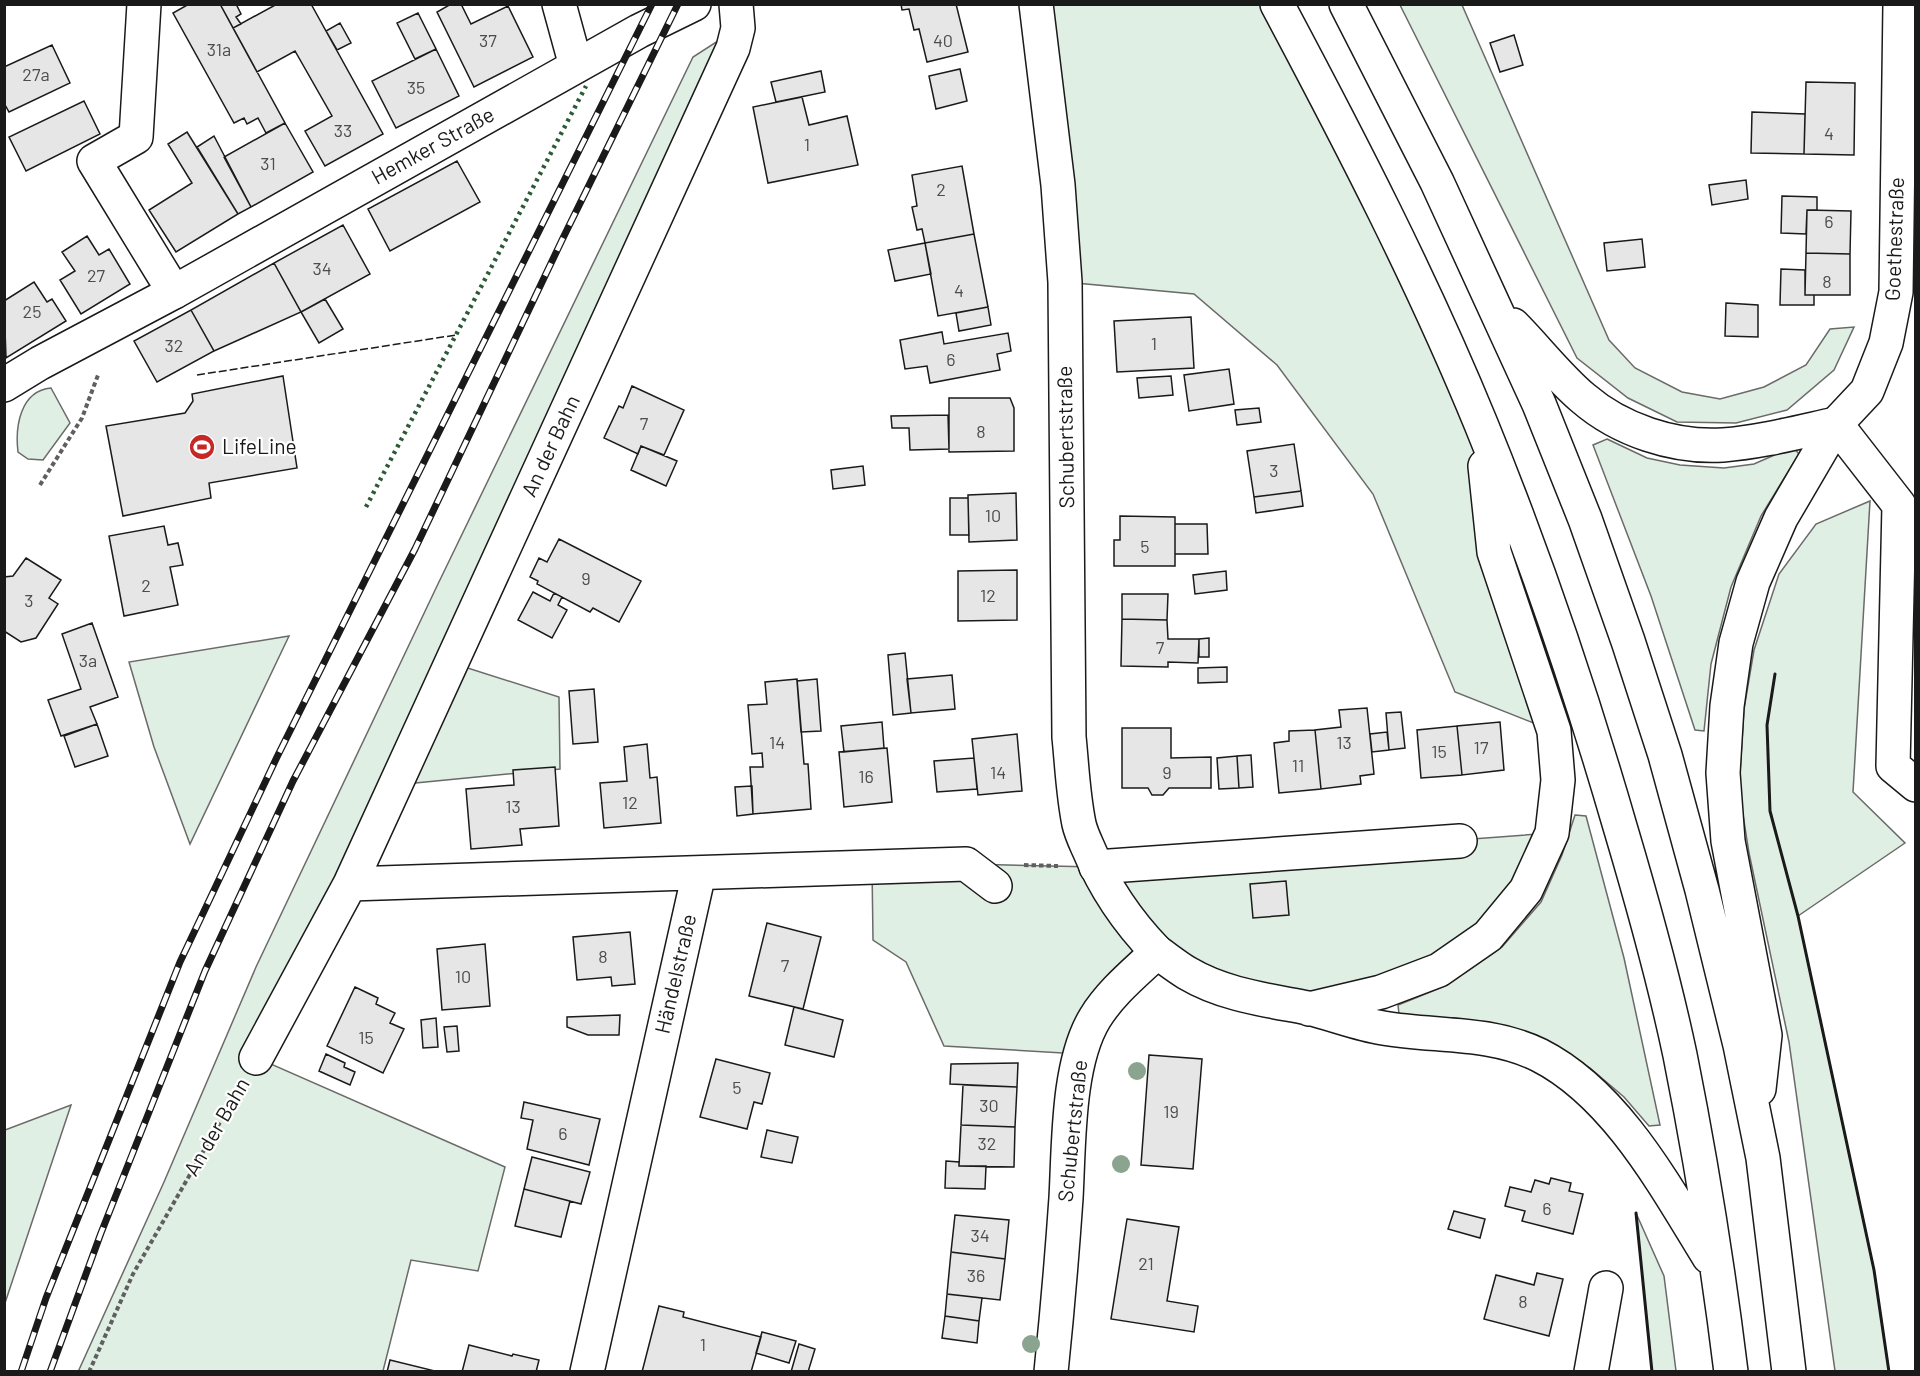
<svg xmlns="http://www.w3.org/2000/svg" width="1920" height="1376" viewBox="0 0 1920 1376" font-family="Barlow,sans-serif">
	<style>
		.green { fill: #e0efe3; stroke: #6a6a6a; stroke-width: 1.5 }
		.building { fill: #e6e6e6; stroke: #1a1a1a; stroke-width: 1.5 }
		.lines { fill: none; stroke-linecap: round; stroke-linejoin: round }
		.minor-casing { stroke: #1a1a1a; stroke-width: 36 }
		.major-casing { stroke: #1a1a1a; stroke-width: 36 }
		.highway-casing { stroke: #1a1a1a; stroke-width: 36 }
		.path { stroke: #5f5f5f; stroke-width: 4; stroke-dasharray: 4.5 3; stroke-linecap: butt }
		.minor { stroke: #fff; stroke-width: 33 }
		.major { stroke: #fff; stroke-width: 33 }
		.highway { stroke: #fff; stroke-width: 33 }
		.rail-casing { stroke: #1a1a1a; stroke-width: 7 }
		.rail { stroke: #fff; stroke-width: 4.5; stroke-dasharray: 14; stroke-linecap: butt }
		.hedge { stroke: #2b5a34; stroke-width: 4.5; stroke-dasharray: 3 4.5; stroke-linecap: butt }
		.fence { stroke: #1a1a1a; stroke-width: 1.5; stroke-dasharray: 8 3; stroke-linecap: butt }
		.wall { stroke: #1a1a1a; stroke-width: 3 }
		.tree { fill: #8aa48f }
		.labels { text-anchor: middle; stroke-width: 4.5; stroke-linejoin: round; paint-order: stroke }
		.number-label { font-size: 18px; fill: #4d4d4d }
		.street-label { font-size: 21px; fill: #1a1a1a; stroke: #fff }
		.poi-label { font-size: 21px; fill: #1a1a1a; stroke: #fff; text-anchor: start }
	</style>
	<rect width="100%" height="100%" fill="#fff"/>
	<path class="green" d="M1036 5H1277L1480 422 1494 552 1554 731 1455 692 1373 494 1277 365 1194 294 1065 282Z
		M1400 5H1462L1609 340 1635 368 1682 392 1720 399 1764 387 1806 365 1830 329 1854 327 1834 370 1787 410 1736 423 1677 422 1628 398 1577 358Z
		M738 28 452 663 559 697 560 769 395 785 257 1058 505 1167 478 1271 411 1260 383 1371 78 1372 164 1182 256 967 437 586 693 57Z
		M51 388 70 423 43 460 28 459 18 452C15 427 20 391 51 388Z
		M1607 439 1647 458 1680 465 1724 468 1754 464 1793 447 1799 454 1761 516 1731 587 1711 664 1704 731 1695 730 1651 596 1593 445Z
		M1870 501 1853 792 1905 843 1798 916 1874 1270 1889 1371H1835L1789 1042 1749 853 1739 789 1744 709 1754 650 1779 574 1816 524Z
		M289 636 190 844 154 747 129 662Z
		M1575 815 1586 816 1624 958 1660 1125 1649 1126 1624 1097 1590 1068 1547 1042 1489 1022 1399 1014 1398 1005 1445 986 1502 947 1541 902 1562 855Z
		M1552 833 1488 936 1309 1009 1157 952 1080 1054 944 1046 906 962 873 940 872 867 966 864 1096 867Z
		M71 1105 5 1303V1130Z
		M1636 1213 1664 1276 1676 1371H1652Z"/>
	<path class="building" d="M189 4H220L285 123 266 133 258 118 247 124 244 118 234 123 173 13Z
		M220 4H236L241 14 236 17 241 24 233 28Z
		M277 4H311L383 134 325 166 305 131 332 116 295 51 257 72 233 28Z
		M451 4H461L471 24 508 6 533 57 474 87 437 12Z
		M901 4H956L968 52 927 62 919 29 914 30 909 9 902 10Z
		M418 13 436 49 415 59 397 23Z
		M340 23 351 43 337 50 326 31Z
		M1514 35 1523 65 1500 72 1490 43Z
		M52 45 70 83 9 112 4 103V67Z
		M436 49 459 96 396 128 372 81Z
		M960 69 967 101 936 109 929 76Z
		M821 71 825 92 776 102 771 82Z
		M1806 82 1855 83 1854 155 1804 154Z
		M802 97 809 125 847 116 858 165 768 183 753 107Z
		M84 101 100 134 26 171 9 137Z
		M1752 112 1805 114 1804 154 1751 153Z
		M285 123 313 172 251 207 224 157Z
		M187 132 238 214 176 252 149 210 192 183 168 144Z
		M214 136 251 207 238 214 197 147Z
		M457 161 480 202 390 251 368 209Z
		M962 166 974 234 925 243 922 229 917 230 912 207 917 206 912 175Z
		M1746 180 1748 199 1712 205 1709 185Z
		M1782 196 1817 197V210H1807L1806 234 1781 233Z
		M1807 210 1851 211 1850 254 1806 253Z
		M343 225 370 274 301 312 274 263Z
		M974 234 988 307 938 316 925 243Z
		M87 236 99 255 109 249 130 284 81 314 60 280 75 271 62 252Z
		M1642 239 1645 267 1607 271 1604 243Z
		M925 243 931 274 895 281 888 250Z
		M1806 253 1850 254V295H1805Z
		M274 263 301 312 214 351 191 310Z
		M1781 269 1805 270V295H1814V305H1780Z
		M34 282 47 302 52 299 66 321 6 358 4 301Z
		M325 299 343 329 319 343 301 312Z
		M1726 303 1758 305V337L1725 336Z
		M988 307 991 325 959 331 956 313Z
		M191 310 214 351 157 382 134 341Z
		M1191 317 1194 368 1117 372 1114 321Z
		M942 332 944 344 1008 333 1011 351 997 354 1000 370 930 383 927 366 905 369 900 340Z
		M1229 369 1234 404 1189 411 1184 375Z
		M283 376 297 468 209 483 211 498 123 516 106 426 185 413 193 401 192 394Z
		M1171 376 1173 395 1139 398 1137 378Z
		M632 386 684 410 664 455 641 446 638 454 604 438 619 406 623 408Z
		M949 398H1010L1014 408V451L949 452Z
		M1259 408 1261 422 1237 425 1235 410Z
		M948 415 949 449 910 450 909 428H892L891 416Z
		M1294 444 1301 491 1254 497 1247 451Z
		M641 446 677 461 666 486 631 470Z
		M863 466 865 485 833 489 831 470Z
		M1301 491 1303 506 1256 513 1254 497Z
		M1016 493 1017 540 969 542 968 495Z
		M950 498H968L969 535H950Z
		M1120 516 1175 517V566H1114V540H1120Z
		M1175 524H1207L1208 554H1175Z
		M164 526 168 545 178 543 183 565 170 567 178 605 124 616 109 536Z
		M559 539 641 581 619 622 593 608 590 612 537 584 538 581 530 577 539 558 547 562Z
		M26 558 61 580 49 598 58 604 36 638 21 642 4 631V577L13 576Z
		M1017 570V620L958 621V571Z
		M1226 571 1227 590 1195 594 1193 575Z
		M533 592 550 601 554 593 562 597 558 605 567 610 552 638 518 620Z
		M1122 594H1168L1167 620 1122 619Z
		M1122 619 1167 620 1168 639H1199L1198 663 1168 662V667L1121 666Z
		M92 623 118 697 90 707 97 724 61 736 48 700 81 689 62 634Z
		M1209 638V657H1199V639Z
		M905 653 911 713 893 715 888 655Z
		M1227 667V682L1198 683V668Z
		M952 675 955 709 911 713 907 679Z
		M797 679 804 764H808L811 809 753 814 750 767H763L762 753 752 754 748 705 767 704 765 682Z
		M817 679 821 731 801 732 797 681Z
		M594 689 598 742 573 744 569 691Z
		M1367 708 1374 774 1360 776 1361 784 1321 789 1315 730 1341 727 1339 710Z
		M1401 712 1405 748 1389 750 1386 713Z
		M882 722 884 748 844 752 841 726Z
		M1500 722 1504 770 1462 775 1457 726Z
		M97 724 108 756 75 767 64 736Z
		M1457 726 1462 775 1421 778 1417 730Z
		M1122 728H1171V758L1211 757V788H1169L1163 795H1152L1148 788H1122Z
		M1315 730 1321 789 1279 793 1274 743 1289 741V731Z
		M1387 732 1389 750 1372 752 1370 734Z
		M1017 734 1022 791 978 795 972 739Z
		M647 744 650 778 657 777 661 823 604 828 600 783 627 781 624 747Z
		M887 748 892 802 844 807 839 752Z
		M1251 755 1253 787 1239 788 1237 756Z
		M1237 756 1239 788 1219 789 1217 758Z
		M974 758 977 789 937 792 934 761Z
		M555 767 559 826 520 829 522 845 471 849 466 789 514 785 513 770Z
		M752 786 753 814 737 816 735 787Z
		M1286 881 1289 915 1253 918 1250 884Z
		M767 923 821 937 803 1009 749 996Z
		M630 932 635 984 612 986 611 977 577 980 573 937Z
		M485 944 490 1006 442 1010 437 949Z
		M355 987 378 998 376 1004 395 1013 390 1023 404 1029 383 1073 327 1046Z
		M794 1007 843 1020 834 1057 785 1045Z
		M620 1015 619 1035H588L567 1027V1017Z
		M436 1018 438 1047 423 1048 421 1020Z
		M457 1026 459 1051 447 1052 444 1027Z
		M326 1054 345 1063 344 1067 355 1072 350 1085 319 1071Z
		M1149 1055 1202 1059 1193 1169 1141 1165Z
		M716 1059 770 1073 762 1104 754 1102 747 1129 700 1117Z
		M1018 1063 1017 1087 950 1084 951 1064Z
		M963 1085 1017 1087 1015 1127 961 1125Z
		M524 1102 600 1119 589 1165 527 1149 533 1120 521 1118Z
		M961 1125 1015 1127 1014 1167 959 1166Z
		M767 1130 798 1137 792 1163 761 1157Z
		M532 1157 590 1172 581 1204 524 1189Z
		M946 1161 959 1162V1166H986L985 1189 945 1188Z
		M1551 1178 1571 1183 1569 1191 1583 1194 1573 1234 1522 1221 1525 1211 1505 1206 1510 1187 1531 1192 1535 1180 1549 1184Z
		M524 1189 570 1201 561 1237 515 1226Z
		M1454 1211 1485 1219 1480 1238 1448 1229Z
		M955 1215 1009 1220 1005 1259 951 1252Z
		M1127 1219 1179 1227 1167 1301 1198 1306 1194 1332 1111 1319Z
		M951 1252 1005 1259 1000 1300 947 1294Z
		M1537 1273 1563 1279 1549 1336 1484 1319 1496 1275 1534 1285Z
		M947 1294 982 1298 979 1321 945 1316Z
		M659 1306 684 1312 683 1317 761 1337 751 1372H642Z
		M945 1316 979 1321 977 1343 942 1338Z
		M762 1332 796 1341 789 1363 756 1353Z
		M799 1344 815 1349 808 1372H791Z
		M469 1345 512 1356 513 1354 539 1360 536 1372H462Z
		M390 1360 435 1371V1372H387Z"/>
	<g class="lines">
		<g class="minor-casing">
			<path id="minor" d="M144 4 136 137 94 161 174 292
				M559 4 576 66
				M736 4 738 28 733 48 350 884 966 864 995 886
				M1836 424 1899 505 1893 766 1916 785
				M1096 867 1460 841
				M256 1058 350 884
				M587 1372 699 873
				M1051 1372C1057 1314 1062 1256 1066 1198 1069 1145 1067 1064 1095 1018 1111 992 1135 973 1157 952
				M1591 1372 1606 1288"/>
		</g>
		<g class="major-casing">
			<path id="major" d="M1036 4 1058 185 1065 282 1069 737C1072 766 1073 795 1079 824 1081 833 1085 841 1089 850 1105 889 1128 922 1157 952
				M4 385 40 363 174 292 639 31 694 4
				M1836 424 1867 391 1886 343 1896 292 1900 4"/>
		</g>
		<g class="highway-casing">
			<path id="highway" d="M1277 4C1350 141 1422 280 1481 424 1535 556 1581 692 1621 830 1643 904 1664 979 1680 1055 1701 1160 1718 1266 1731 1372
				M1346 4 1437 182 1539 404 1585 519 1628 641 1665 755 1702 890 1740 1045 1763 1158 1789 1372
				M1513 325C1536 348 1558 377 1583 398 1620 430 1674 448 1723 445 1761 442 1799 432 1836 424
				M1157 952C1167 959 1177 967 1187 973 1224 995 1267 1000 1308 1008 1333 1014 1358 1024 1383 1028 1435 1037 1490 1031 1539 1055 1616 1094 1665 1186 1709 1257
				M1309 1009 1381 992 1439 970 1488 936 1526 890 1552 833 1558 780 1554 731 1494 552 1485 466
				M1759 1089 1765 1035 1728 841 1723 773 1727 706 1736 643 1753 582 1781 518 1836 424"/>
		</g>
		<path class="path" d="M40 485 82 418 98 375
			M1024 865 1058 866
			M89 1372 133 1274 239 1089"/>
		<use href="#minor" class="minor"/>
		<use href="#major" class="major"/>
		<use href="#highway" class="highway"/>
		<g class="rail-casing">
			<path id="rail" d="M21 1372 46 1298 180 962 277 757 652 4
				M50 1372 101 1233 205 971 293 781 415 549 563 238 678 4"/>
		</g>
		<use href="#rail" class="rail"/>
		<path class="hedge" d="M366 507 586 86"/>
		<path class="fence" d="M197 375 456 335"/>
		<path class="wall" d="M1775 674 1767 725 1770 811 1798 916 1874 1270 1889 1372
			M1636 1213 1652 1372"/>
	</g>
	<g class="tree">
		<circle cx="1137" cy="1071" r="9"/>
		<circle cx="1121" cy="1164" r="9"/>
		<circle cx="1031" cy="1344" r="9"/>
	</g>
	<defs>
		<g id="stadium-disc" transform="scale(1.35)"><circle r="9.5" fill="#c62828" stroke="#fff"/><path d="M0-5a6.5 5 0 1 0 0 10a6.5 5 0 1 0 0-10ZM-3.5-1.8h7v3.6h-7Z" fill="#fff"/></g>
	</defs>
	<g fill-rule="evenodd">
		<use href="#stadium-disc" x="202" y="447"/>
	</g>
	<g class="labels">
		<g class="number-label">
			<text x="488" y="47">37</text>
			<text x="943" y="47">40</text>
			<text x="219" y="56">31a</text>
			<text x="36" y="81">27a</text>
			<text x="416" y="94">35</text>
			<text x="343" y="137">33</text>
			<text x="1829" y="140">4</text>
			<text x="807" y="151">1</text>
			<text x="268" y="170">31</text>
			<text x="941" y="196">2</text>
			<text x="1829" y="228">6</text>
			<text x="322" y="275">34</text>
			<text x="96" y="282">27</text>
			<text x="1827" y="288">8</text>
			<text x="959" y="297">4</text>
			<text x="32" y="318">25</text>
			<text x="1154" y="350">1</text>
			<text x="174" y="352">32</text>
			<text x="951" y="366">6</text>
			<text x="644" y="430">7</text>
			<text x="981" y="438">8</text>
			<text x="1274" y="477">3</text>
			<text x="993" y="522">10</text>
			<text x="1145" y="553">5</text>
			<text x="586" y="585">9</text>
			<text x="146" y="592">2</text>
			<text x="988" y="602">12</text>
			<text x="29" y="607">3</text>
			<text x="1160" y="654">7</text>
			<text x="88" y="667">3a</text>
			<text x="777" y="749">14</text>
			<text x="1344" y="749">13</text>
			<text x="1481" y="754">17</text>
			<text x="1439" y="758">15</text>
			<text x="1298" y="772">11</text>
			<text x="998" y="779">14</text>
			<text x="1167" y="779">9</text>
			<text x="866" y="783">16</text>
			<text x="630" y="809">12</text>
			<text x="513" y="813">13</text>
			<text x="603" y="963">8</text>
			<text x="785" y="972">7</text>
			<text x="463" y="983">10</text>
			<text x="366" y="1044">15</text>
			<text x="737" y="1094">5</text>
			<text x="989" y="1112">30</text>
			<text x="1171" y="1118">19</text>
			<text x="563" y="1140">6</text>
			<text x="987" y="1150">32</text>
			<text x="1547" y="1215">6</text>
			<text x="980" y="1242">34</text>
			<text x="1146" y="1270">21</text>
			<text x="976" y="1282">36</text>
			<text x="1523" y="1308">8</text>
			<text x="703" y="1351">1</text>
		</g>
		<g class="street-label">
			<text transform="translate(433 146) rotate(-29)" y="7">Hemker Straße</text>
			<text transform="translate(1895 239) rotate(-88)" y="7">Goethestraße</text>
			<text transform="translate(1066 437) rotate(-91)" y="7">Schubertstraße</text>
			<text transform="translate(551 446) rotate(-65)" y="7">An der Bahn</text>
			<text transform="translate(676 974) rotate(-77)" y="7">Händelstraße</text>
			<text transform="translate(217 1127) rotate(-60)" y="7">An der Bahn</text>
			<text transform="translate(1073 1131) rotate(-84)" y="7">Schubertstraße</text>
		</g>
		<g class="poi-label">
			<text x="222" y="454">LifeLine</text>
		</g>
	</g>
	<rect width="1920" height="1376" fill="none" stroke="#1a1a1a" stroke-width="12"/>
</svg>
